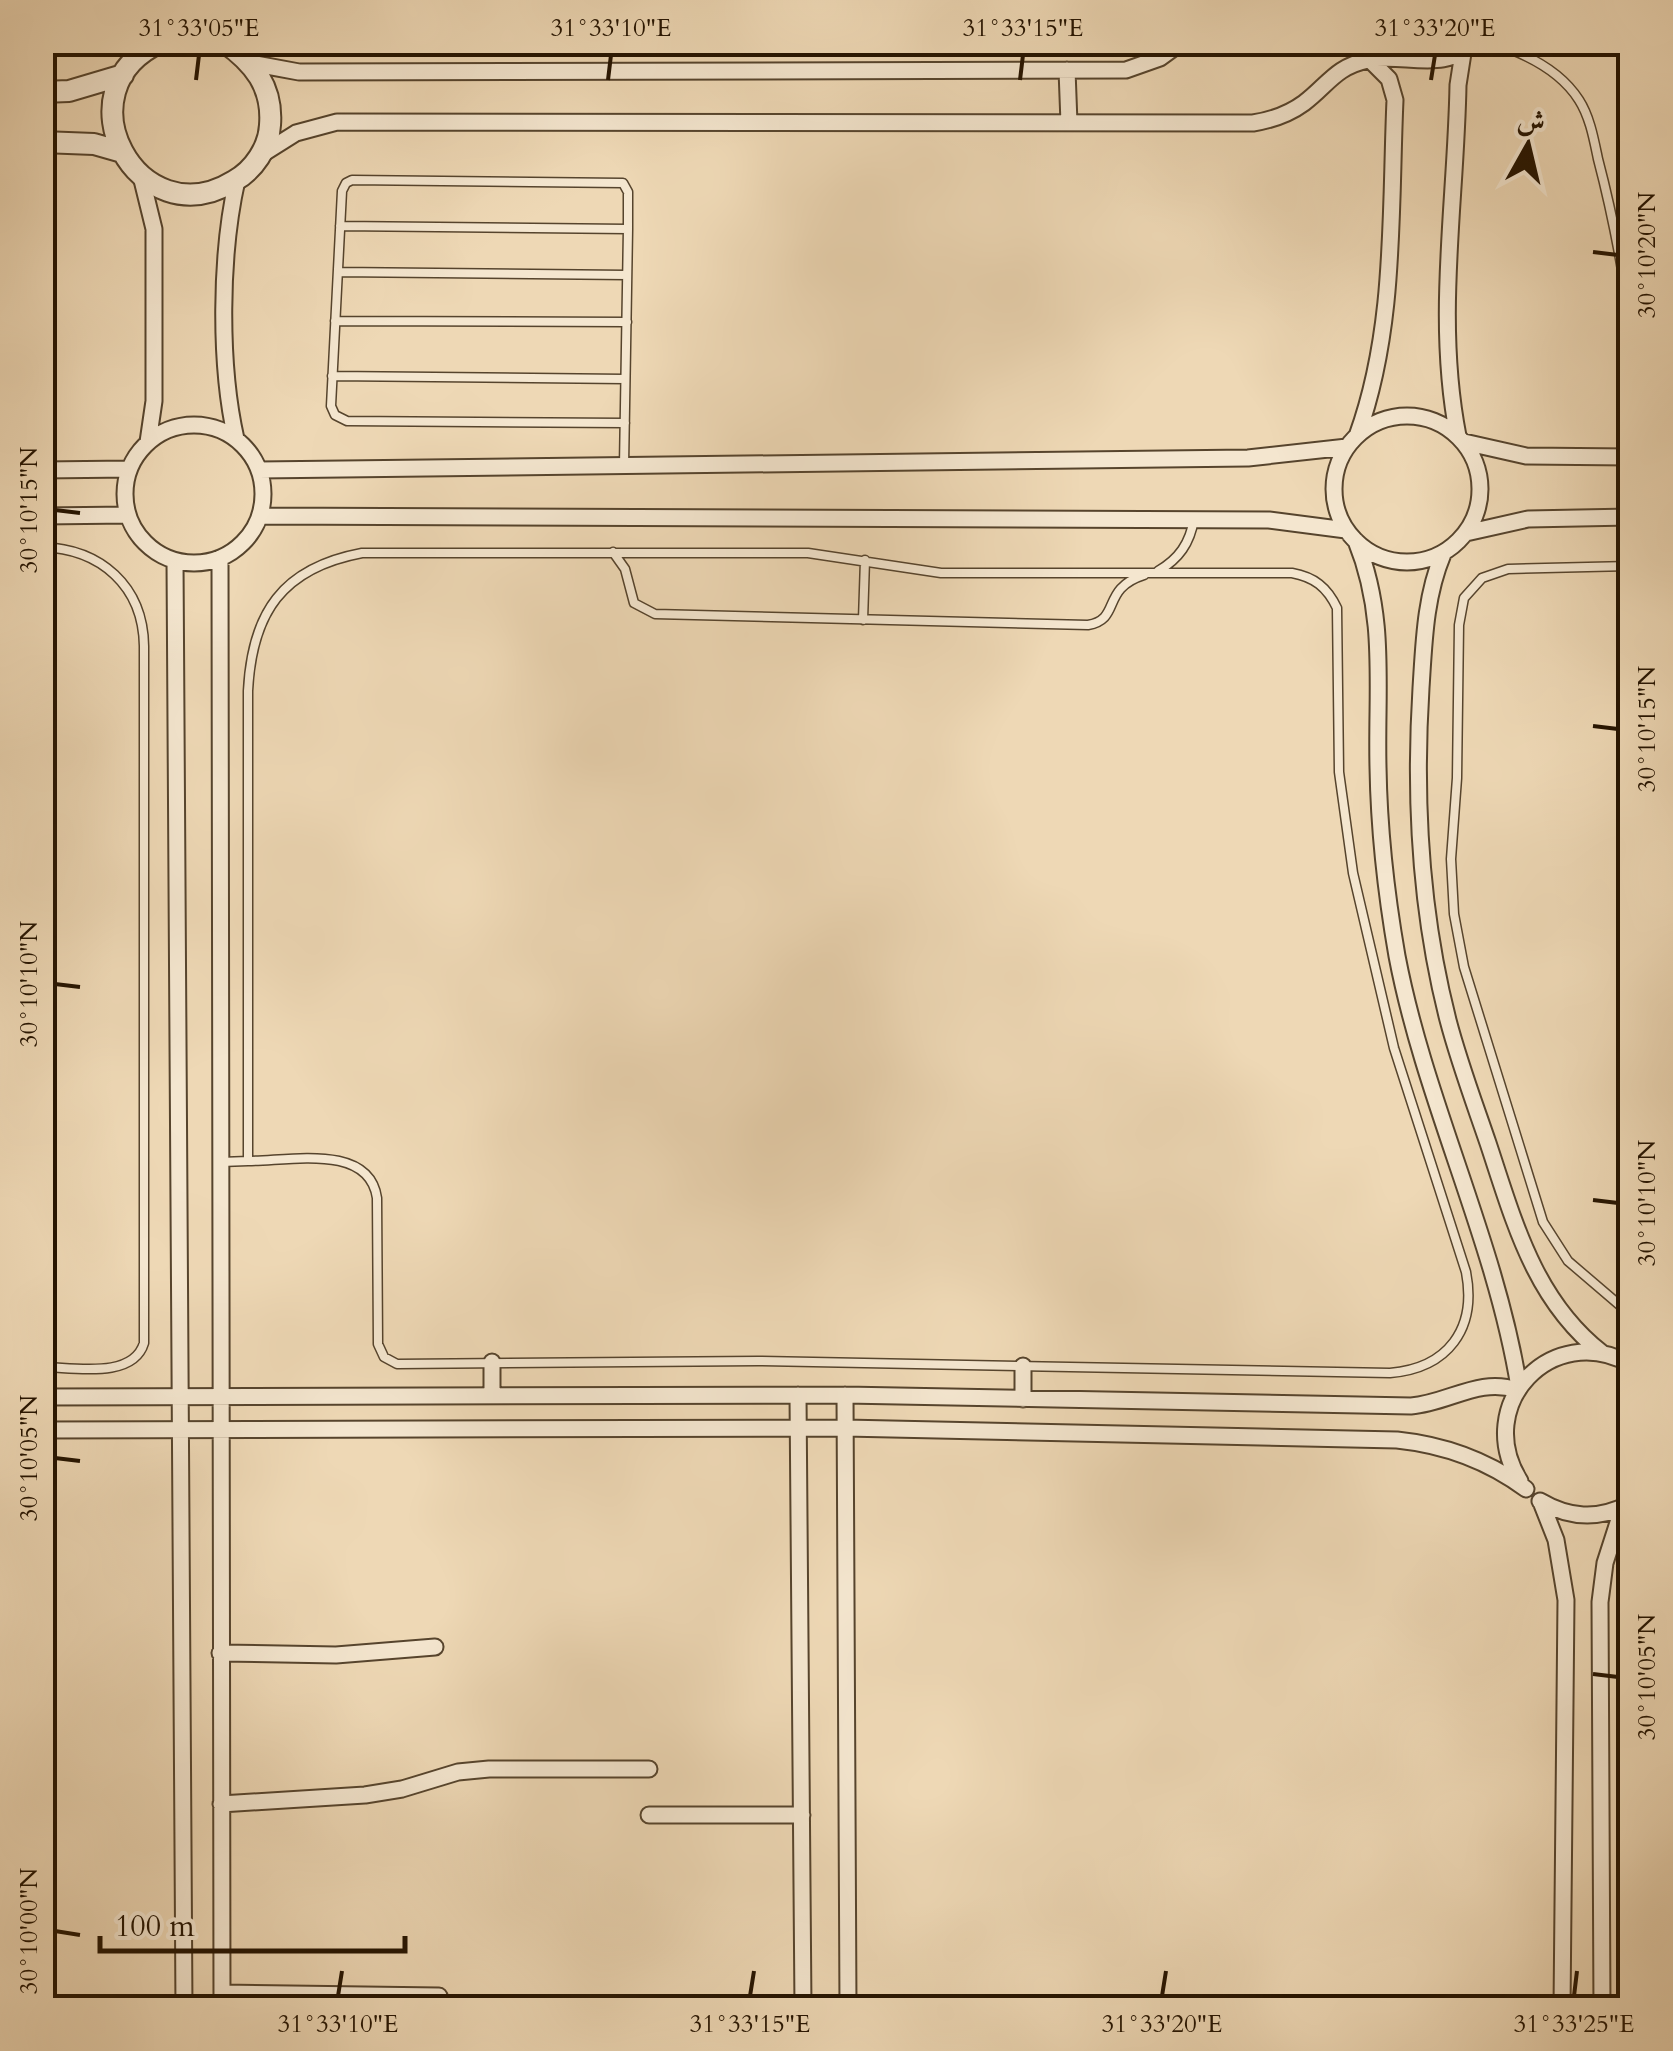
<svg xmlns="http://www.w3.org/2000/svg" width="1673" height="2051" viewBox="0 0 1673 2051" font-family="Cardo,Amiri,serif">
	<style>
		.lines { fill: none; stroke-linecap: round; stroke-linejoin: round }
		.service-casing { stroke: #56442d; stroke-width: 11 }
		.minor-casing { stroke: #56442d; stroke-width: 19 }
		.tertiary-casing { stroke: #56442d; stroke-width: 24 }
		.service { stroke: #f4e6cf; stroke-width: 8 }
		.minor { stroke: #f4e6cf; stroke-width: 15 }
		.tertiary { stroke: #f4e6cf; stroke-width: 20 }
		.ticks { fill: none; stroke: #241300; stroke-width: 4 }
		.neatline { fill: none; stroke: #241300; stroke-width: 4 }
		.ticks-label { font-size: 25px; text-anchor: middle; fill: #241300 }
	</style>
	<rect width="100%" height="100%" fill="#eed8b5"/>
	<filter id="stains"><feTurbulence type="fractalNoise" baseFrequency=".002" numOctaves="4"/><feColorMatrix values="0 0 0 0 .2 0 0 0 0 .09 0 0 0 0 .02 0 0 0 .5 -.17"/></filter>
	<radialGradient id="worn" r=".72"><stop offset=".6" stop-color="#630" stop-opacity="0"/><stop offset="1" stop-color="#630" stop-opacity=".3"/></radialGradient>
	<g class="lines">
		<g class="service-casing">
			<path id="service" d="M1489 42C1522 52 1560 70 1579 100 1590 117 1594 140 1598 159 1612 212 1622 265 1630 319
				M340 226 628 229
				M338 272 627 275
				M335 321 627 322
				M332 376 625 379
				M624 466 628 229V192L623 183 352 180 346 183 342 191 331 406 335 415 347 421 625 423
				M42 547C101 549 143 586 144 646V1343C133 1380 72 1367 42 1367
				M613 552 625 569 634 603 655 614 1088 625C1122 619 1100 589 1144 575
				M1630 566 1508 569 1482 578 1464 598 1459 625 1457 778 1451 859 1454 914 1464 967 1543 1222 1568 1261 1630 1314
				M1158 571C1179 559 1190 543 1194 519
				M863 620 865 560
				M221 1162 248 1161V691C252 613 282 568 362 553H808L941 573H1292C1314 577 1327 587 1337 608L1339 772 1353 873 1394 1048 1466 1272C1477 1329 1448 1368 1390 1373L758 1361 397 1364 384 1357 378 1344 377 1198C369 1143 289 1161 248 1161"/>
		</g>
		<g class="minor-casing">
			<path id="minor" d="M250 63 299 72 1126 70 1160 58 1182 42
				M1067 70 1069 123
				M261 155 296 133 337 122 1253 123C1272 120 1289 114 1304 103 1328 85 1335 67 1368 60 1399 52 1451 74 1470 42
				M141 176 154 229V401L148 442
				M1334 489a73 73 0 1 1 146 0a73 73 0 1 1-146 0Z
				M125 494a69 69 0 1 1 138 0a69 69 0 1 1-138 0Z
				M1357 436C1396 329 1390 212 1395 100L1389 79 1369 59
				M1458 436C1435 319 1456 203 1458 85L1463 53
				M236 439C219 364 220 255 237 180
				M1464 442 1526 456 1630 457
				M42 470 129 469
				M259 470 1248 458 1347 447
				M42 516 128 515
				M260 516 1269 520 1346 530
				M1466 533 1528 519 1630 517
				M1356 541C1387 617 1376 688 1378 767 1379 830 1386 893 1397 956 1425 1103 1495 1239 1519 1387
				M1443 554C1425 597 1424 642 1421 688 1414 800 1420 911 1448 1020 1459 1062 1474 1102 1488 1143 1514 1221 1534 1300 1602 1353
				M220 558 222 2008
				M175 561 184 2008
				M492 1362V1396
				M798 1395 803 2008
				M845 1395 848 2008
				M42 1397 845 1395 1411 1406C1449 1403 1479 1377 1517 1390
				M1023 1399V1366
				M42 1430 845 1428 1397 1440C1445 1445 1487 1460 1526 1489
				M1520 1481C1472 1405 1552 1320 1630 1364
				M1540 1501C1569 1518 1597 1520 1627 1505
				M1541 1502 1556 1540 1566 1600 1562 2008
				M220 1653 336 1655 435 1647
				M221 1804 365 1795 402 1789 458 1772 489 1769H649
				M649 1815H802
				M222 1993 439 1996
				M1602 2008 1600 1602 1605 1563 1623 1507"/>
		</g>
		<g class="tertiary-casing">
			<path id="tertiary" d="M161 42C57 89 138 240 234 181 254 170 269 147 270 125 273 87 254 63 224 42
				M42 92 69 91 123 75
				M42 142 94 144 122 152"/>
		</g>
		<use href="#service" class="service"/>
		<use href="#minor" class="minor"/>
		<use href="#tertiary" class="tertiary"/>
	</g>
	<path class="ticks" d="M196 80 199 55M608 80 611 55M1020 80 1023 55M1431 80 1435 55M1593 252 1618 255M55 510 80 513M1593 726 1618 729M55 984 80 987M1593 1200 1618 1203M55 1458 80 1461M1593 1674 1618 1677M55 1931 80 1935M338 1996 342 1971M750 1996 754 1971M1162 1996 1166 1971M1574 1996 1577 1971"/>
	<rect width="1673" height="2051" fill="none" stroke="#eed8b5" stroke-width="110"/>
	<g transform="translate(1528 145) rotate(8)" stroke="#f4e6cf" stroke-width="8" paint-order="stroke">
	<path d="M0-8L18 38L0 25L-18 38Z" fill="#241300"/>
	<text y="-15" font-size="28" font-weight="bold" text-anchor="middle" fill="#241300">ش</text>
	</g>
	<path d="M100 1936v15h305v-15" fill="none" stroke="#241300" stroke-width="5"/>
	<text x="115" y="1936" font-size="30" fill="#241300" stroke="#f4e6cf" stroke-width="8" paint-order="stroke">100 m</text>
	<rect x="55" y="55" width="1563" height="1941" class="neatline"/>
	<g class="ticks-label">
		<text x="199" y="36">31°33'05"E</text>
		<text x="611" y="36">31°33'10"E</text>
		<text x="1023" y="36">31°33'15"E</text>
		<text x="1435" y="36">31°33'20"E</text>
		<text transform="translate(1646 255) rotate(-90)" y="9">30°10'20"N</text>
		<text transform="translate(28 510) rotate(-90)" y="9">30°10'15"N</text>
		<text transform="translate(1646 729) rotate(-90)" y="9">30°10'15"N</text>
		<text transform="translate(28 984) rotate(-90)" y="9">30°10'10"N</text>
		<text transform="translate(1646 1203) rotate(-90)" y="9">30°10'10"N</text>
		<text transform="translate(28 1458) rotate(-90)" y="9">30°10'05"N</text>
		<text transform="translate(1646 1677) rotate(-90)" y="9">30°10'05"N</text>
		<text transform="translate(28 1931) rotate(-90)" y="9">30°10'00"N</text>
		<text x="338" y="2032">31°33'10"E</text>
		<text x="750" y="2032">31°33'15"E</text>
		<text x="1162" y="2032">31°33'20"E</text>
		<text x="1574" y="2032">31°33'25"E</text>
	</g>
	<rect width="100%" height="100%" filter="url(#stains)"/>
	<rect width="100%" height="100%" fill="url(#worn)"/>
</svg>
